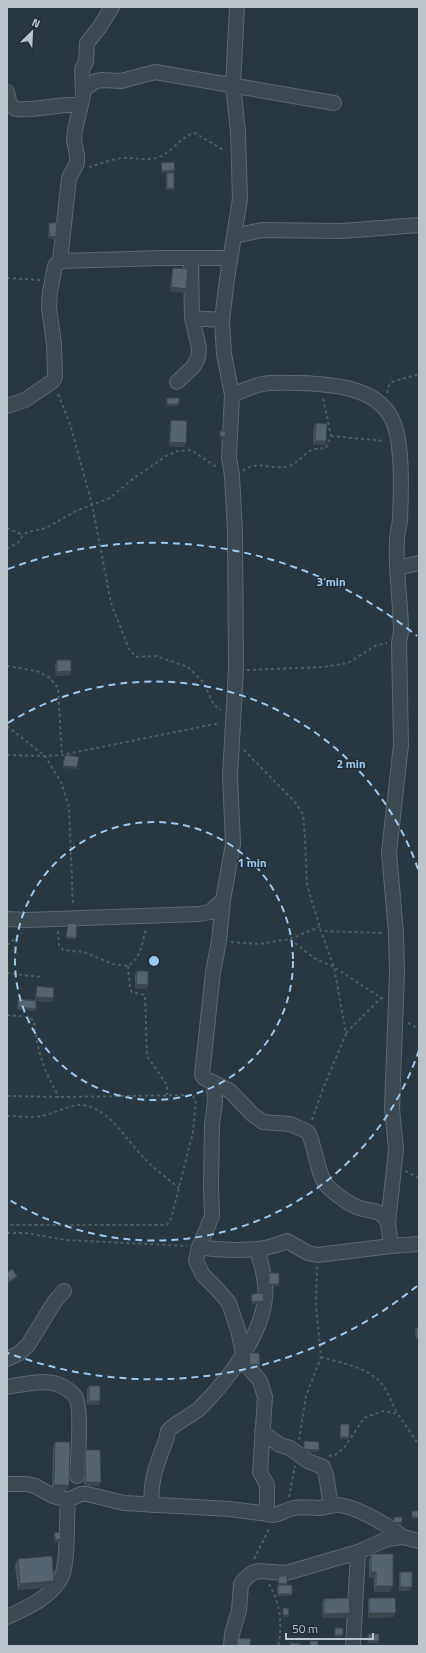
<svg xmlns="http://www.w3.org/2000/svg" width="426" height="1653" viewBox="0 0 426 1653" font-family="'Titillium Web',sans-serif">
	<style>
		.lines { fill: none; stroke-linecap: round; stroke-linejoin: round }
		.minor-casing { stroke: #5c676f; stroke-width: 16 }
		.path { stroke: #4c605f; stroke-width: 2; stroke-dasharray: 3 3; stroke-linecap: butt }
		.minor { stroke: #3d4951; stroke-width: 14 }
		.wall { fill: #49565f }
		.shaded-wall { fill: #3c464d }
		.building { fill: #55646e; stroke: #3c464d }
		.ring { fill: none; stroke: #9ac9f1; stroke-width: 2; stroke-dasharray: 7 5 }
		.centre { fill: #9ac9f1; stroke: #222e37; stroke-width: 2 }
		.ring-label { font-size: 12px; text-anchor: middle; font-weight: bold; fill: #9ac9f1; stroke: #222e37; stroke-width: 3; stroke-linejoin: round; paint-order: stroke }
	</style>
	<rect width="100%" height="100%" fill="#293741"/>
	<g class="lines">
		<g class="minor-casing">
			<path id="minor" d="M84 89 96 81 102 80 121 81 155 72 334 103
				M7 92 10 105 16 109C38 111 60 103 81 105
				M234 236 262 230 342 231 419 225
				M60 261 69 178 77 163V155L74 140 75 130 83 96 82 69 86 62 87 43 99 28 112 7
				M192 318 222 320
				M177 382 193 367 198 358 199 348 192 318 191 258
				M232 395C242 391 252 386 263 384 275 382 287 383 299 383 332 384 381 387 394 424 403 448 401 494 400 520 399 527 397 534 397 541 395 571 401 602 401 632L399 643 401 745 389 852 396 933 397 972 392 1108 396 1150 388 1223 391 1246
				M7 406 25 400 53 381 55 377 54 344 49 307 50 292 55 266 60 261 164 258H230
				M398 568 419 563
				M223 900 219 941 213 972 202 1075 204 1078 230 1091 252 1114 263 1122 290 1124 308 1132C315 1145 318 1177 327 1186 334 1193 349 1204 357 1207 372 1213 379 1207 388 1223
				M7 919 26 920 199 914 210 912 223 900 233 844 230 776 236 670 235 531 232 476 229 457 232 395 224 354 222 320 227 279 240 199 238 132 233 85 237 7
				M199 1247C217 1250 255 1252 272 1246 277 1245 282 1243 287 1241L308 1253 317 1255 391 1246 419 1244
				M7 1359 18 1354 28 1345 55 1301 64 1291
				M7 1387C21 1385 39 1380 53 1383 60 1384 70 1390 75 1396 82 1405 78 1461 77 1476
				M262 1432 280 1445 290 1448 308 1461 323 1467 326 1475 331 1506
				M7 1484H27L35 1486 53 1496 68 1500 81 1494H87L124 1503 229 1509 261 1513H264L267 1510V1485L260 1472 265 1397 260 1381 245 1363 238 1330 229 1303 217 1289 203 1275 196 1261 199 1247 212 1216 211 1186 212 1125 215 1102 214 1085
				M152 1505C149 1482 158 1461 166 1440 167 1437 167 1434 168 1431 173 1424 193 1415 200 1408 228 1380 270 1327 265 1284 264 1272 260 1260 257 1249
				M264 1513C275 1519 283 1510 294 1508 302 1506 310 1508 318 1508 323 1508 328 1506 333 1505 352 1503 389 1526 403 1537
				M7 1617C26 1608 48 1599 60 1580 69 1567 66 1519 68 1500
				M231 1646 232 1634 239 1610 241 1584 244 1580 252 1573 259 1571 286 1573 358 1552 387 1539 403 1537 419 1541
				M353 1646 358 1552"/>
		</g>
		<path class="path" d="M89 167C100 164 111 159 122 158 134 157 144 161 156 158 171 154 182 135 195 133L225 151
			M7 278 40 280
			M387 393 389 385 392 382 419 374
			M58 394 70 424 92 504 111 603 129 649 136 657 156 656 188 667 203 682 214 705 221 710
			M331 436 385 441
			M243 471C258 459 273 471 289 466 297 463 304 455 310 451 315 448 321 449 326 448L331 436 323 398
			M7 528 23 535
			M7 549 19 542 23 535 28 532 46 528 76 511 110 498 130 481 166 456 178 451 191 450 218 468
			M7 666 37 671 50 678 58 688 62 755
			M247 670 324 667 348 663 375 646 387 643
			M7 726 45 756 61 782 69 807 73 906
			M244 750 294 801 303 814 305 839 307 885 321 931 383 933
			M7 755 45 756 62 755 220 723
			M58 931 59 945 63 950 84 952 113 964 128 966C141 958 142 943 146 929
			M290 939 319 927
			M231 942 259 944 290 939 314 958 334 967 383 999
			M7 945 22 933
			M128 966 130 989 132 992 145 995 147 1056 167 1085V1095
			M7 973 40 977
			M7 1015 29 1017 34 1021C37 1051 44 1071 59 1097
			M408 1023 419 1029
			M346 1033 382 997
			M7 1096 59 1097 191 1095 196 1099 193 1132 171 1219 167 1225H13L7 1223
			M7 1116C18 1116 30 1118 41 1116 54 1114 66 1106 79 1105 107 1105 125 1138 142 1156 153 1168 167 1178 179 1188
			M312 1120 322 1091 346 1034 334 967 321 931
			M405 1171 419 1178
			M7 1233H26L66 1240 187 1246
			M321 1357C341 1363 367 1367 381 1383 388 1391 392 1404 397 1413
			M299 1440 306 1396 321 1357 316 1306 317 1267
			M329 1456 335 1455 344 1448 364 1418 383 1411 398 1414 419 1445
			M289 1497 295 1466
			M254 1559 270 1527
			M269 1584C280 1602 283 1626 278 1646"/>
		<use href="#minor" class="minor"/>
	</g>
	<path class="wall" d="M167 173 174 188 173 190H166V175Z
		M49 223 56 237V239L48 238 49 225Z
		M173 268 186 289 185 293 170 291 172 272Z
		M171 420 184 447 169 446 170 424Z
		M316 423 326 441 325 445H313L314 427Z
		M57 660 71 671 70 675 56 676 55 665Z
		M137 971 148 985 146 989 135 988V975Z
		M37 986 53 998 51 1002 36 1001 35 1011 17 1009 18 999 35 1000 36 990Z
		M7 1273 17 1276 16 1278 9 1283 7 1279Z
		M269 1273 279 1286H268V1275Z
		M252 1294 264 1301 263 1303 252 1304 251 1296Z
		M416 1328 419 1338 416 1339 415 1330Z
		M249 1353 260 1364 259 1367H249Z
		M89 1386 99 1405H87V1390Z
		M341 1424 348 1439H340V1426Z
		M55 1442 67 1491H52L53 1448Z
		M85 1450 99 1486H84V1454Z
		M54 1533 60 1541 55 1542 54 1535Z
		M371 1554 390 1592H374V1578H369V1560Z
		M18 1559 52 1587 18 1590 15 1565Z
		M400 1572 410 1591H399V1576Z
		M279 1576 287 1584V1585L291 1596H277L278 1578Z
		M369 1598 394 1617 368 1618V1602Z
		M324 1599 350 1613 348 1617 323 1618 322 1603Z"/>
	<path class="shaded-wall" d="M175 170 174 172 161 173 162 171Z
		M167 188H174L173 190H166Z
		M49 236 56 237V239L48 238Z
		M171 287 186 289 185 293 170 291Z
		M167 404H179L178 406H166Z
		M220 436 225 437 224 439 219 438Z
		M315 441H326L325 445H313Z
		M170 442 186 443 184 447 169 446Z
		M71 671 70 675 56 676 57 672Z
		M63 766 77 767V769L63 768Z
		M66 937 76 938 75 940 66 939Z
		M136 984 148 985 146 989 135 988Z
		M36 997 53 998 51 1002 35 1001Z
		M18 1007 36 1009 35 1011 17 1009Z
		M17 1276 16 1278 9 1283 10 1281Z
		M269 1284H279V1286H268Z
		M264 1301 263 1303 252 1304V1302Z
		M260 1364 259 1367H249L250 1365Z
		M89 1401H100L99 1405H87Z
		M340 1437H349L348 1439H340Z
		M304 1449 319 1450 318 1452 303 1451Z
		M86 1482H101L99 1486H84Z
		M54 1485H69L67 1491H52Z
		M412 1517H419V1519H411Z
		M402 1522 401 1524 393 1525 394 1523Z
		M61 1539 60 1541 55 1542 56 1540Z
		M371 1572H376L374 1578H369Z
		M54 1581 52 1587 18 1590 20 1584Z
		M278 1583 287 1584V1586L278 1585Z
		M376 1586H393L390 1592H374Z
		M400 1587H412L410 1591H399Z
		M278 1594H292L291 1596H277Z
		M350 1613 348 1617 323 1618 324 1614Z
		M369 1613H396L394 1617 368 1618Z
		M283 1615H289L288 1617H283Z
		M335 1635H343L342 1637H334Z
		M368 1641H379L378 1643H367Z"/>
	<path class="building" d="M174 162 175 170 162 171 161 163Z
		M167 173H174V188H167Z
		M49 223H57L56 237 49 236Z
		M173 268 188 269 186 289 171 287Z
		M167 398H179V404H167Z
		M171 420 187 421 186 443 170 442Z
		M316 423 327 424 326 441H315Z
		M220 431H226L225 437 220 436Z
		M57 660H71V671L57 672Z
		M65 755 79 757 77 767 63 766Z
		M68 923 77 924 76 938 66 937Z
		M137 971H148V985L136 984Z
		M37 986 54 988 53 998 36 997Z
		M18 999 36 1001V1009L18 1007Z
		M12 1269 17 1276 10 1281 7 1276V1273Z
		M269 1273H279V1284H269Z
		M263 1293 264 1301 252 1302V1294Z
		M419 1327V1336L417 1337 416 1328Z
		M249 1353H259L260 1364 250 1365Z
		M89 1386H100V1401H89Z
		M341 1424H349V1437H340Z
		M304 1441 319 1442V1450L304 1449Z
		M55 1442H70L69 1485H54Z
		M85 1450H100L101 1482H86Z
		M412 1511H419V1517H412Z
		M394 1517H402V1522L394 1523Z
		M60 1532 61 1539 56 1540 54 1533Z
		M371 1554H393V1586H376V1572H371Z
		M52 1556 54 1581 20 1584 18 1559Z
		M400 1572H412V1587H400Z
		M279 1576H287V1584L278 1583Z
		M278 1585H292V1594H278Z
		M349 1598 350 1613 324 1614V1599Z
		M369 1598H395L396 1613H369Z
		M283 1608H288L289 1615H283Z
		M335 1628H343V1635H335Z
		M368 1634H379V1641H368Z
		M237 1638 251 1639 250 1646H237Z
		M310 1641H318V1646H310Z
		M290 1643 300 1644V1646H290Z"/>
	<g class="ring">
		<circle cx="154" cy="961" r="139"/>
		<path d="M419 1050A279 279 0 0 1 8 1199M8 723A279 279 0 0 1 419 872"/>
		<path d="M417 1286A418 418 0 0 1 8 1353M8 569A418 418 0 0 1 417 636"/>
	</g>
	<circle cx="154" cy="961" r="6" class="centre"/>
	<g class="ring-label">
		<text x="331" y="586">3 min</text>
		<text x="351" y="768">2 min</text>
		<text x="252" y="867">1 min</text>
	</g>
	<rect width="426" height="1653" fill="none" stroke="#bbc4cb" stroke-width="16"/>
	<g transform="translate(32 32) rotate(24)" stroke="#222e37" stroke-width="3" paint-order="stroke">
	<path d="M0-3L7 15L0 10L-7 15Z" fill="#bbc4cb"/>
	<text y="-6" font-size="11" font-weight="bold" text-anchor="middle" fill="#bbc4cb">N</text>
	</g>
	<path d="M286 1633v6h87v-6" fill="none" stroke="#bbc4cb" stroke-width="2"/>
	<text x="292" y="1633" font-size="12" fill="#bbc4cb" stroke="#222e37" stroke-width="3" paint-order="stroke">50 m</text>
</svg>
